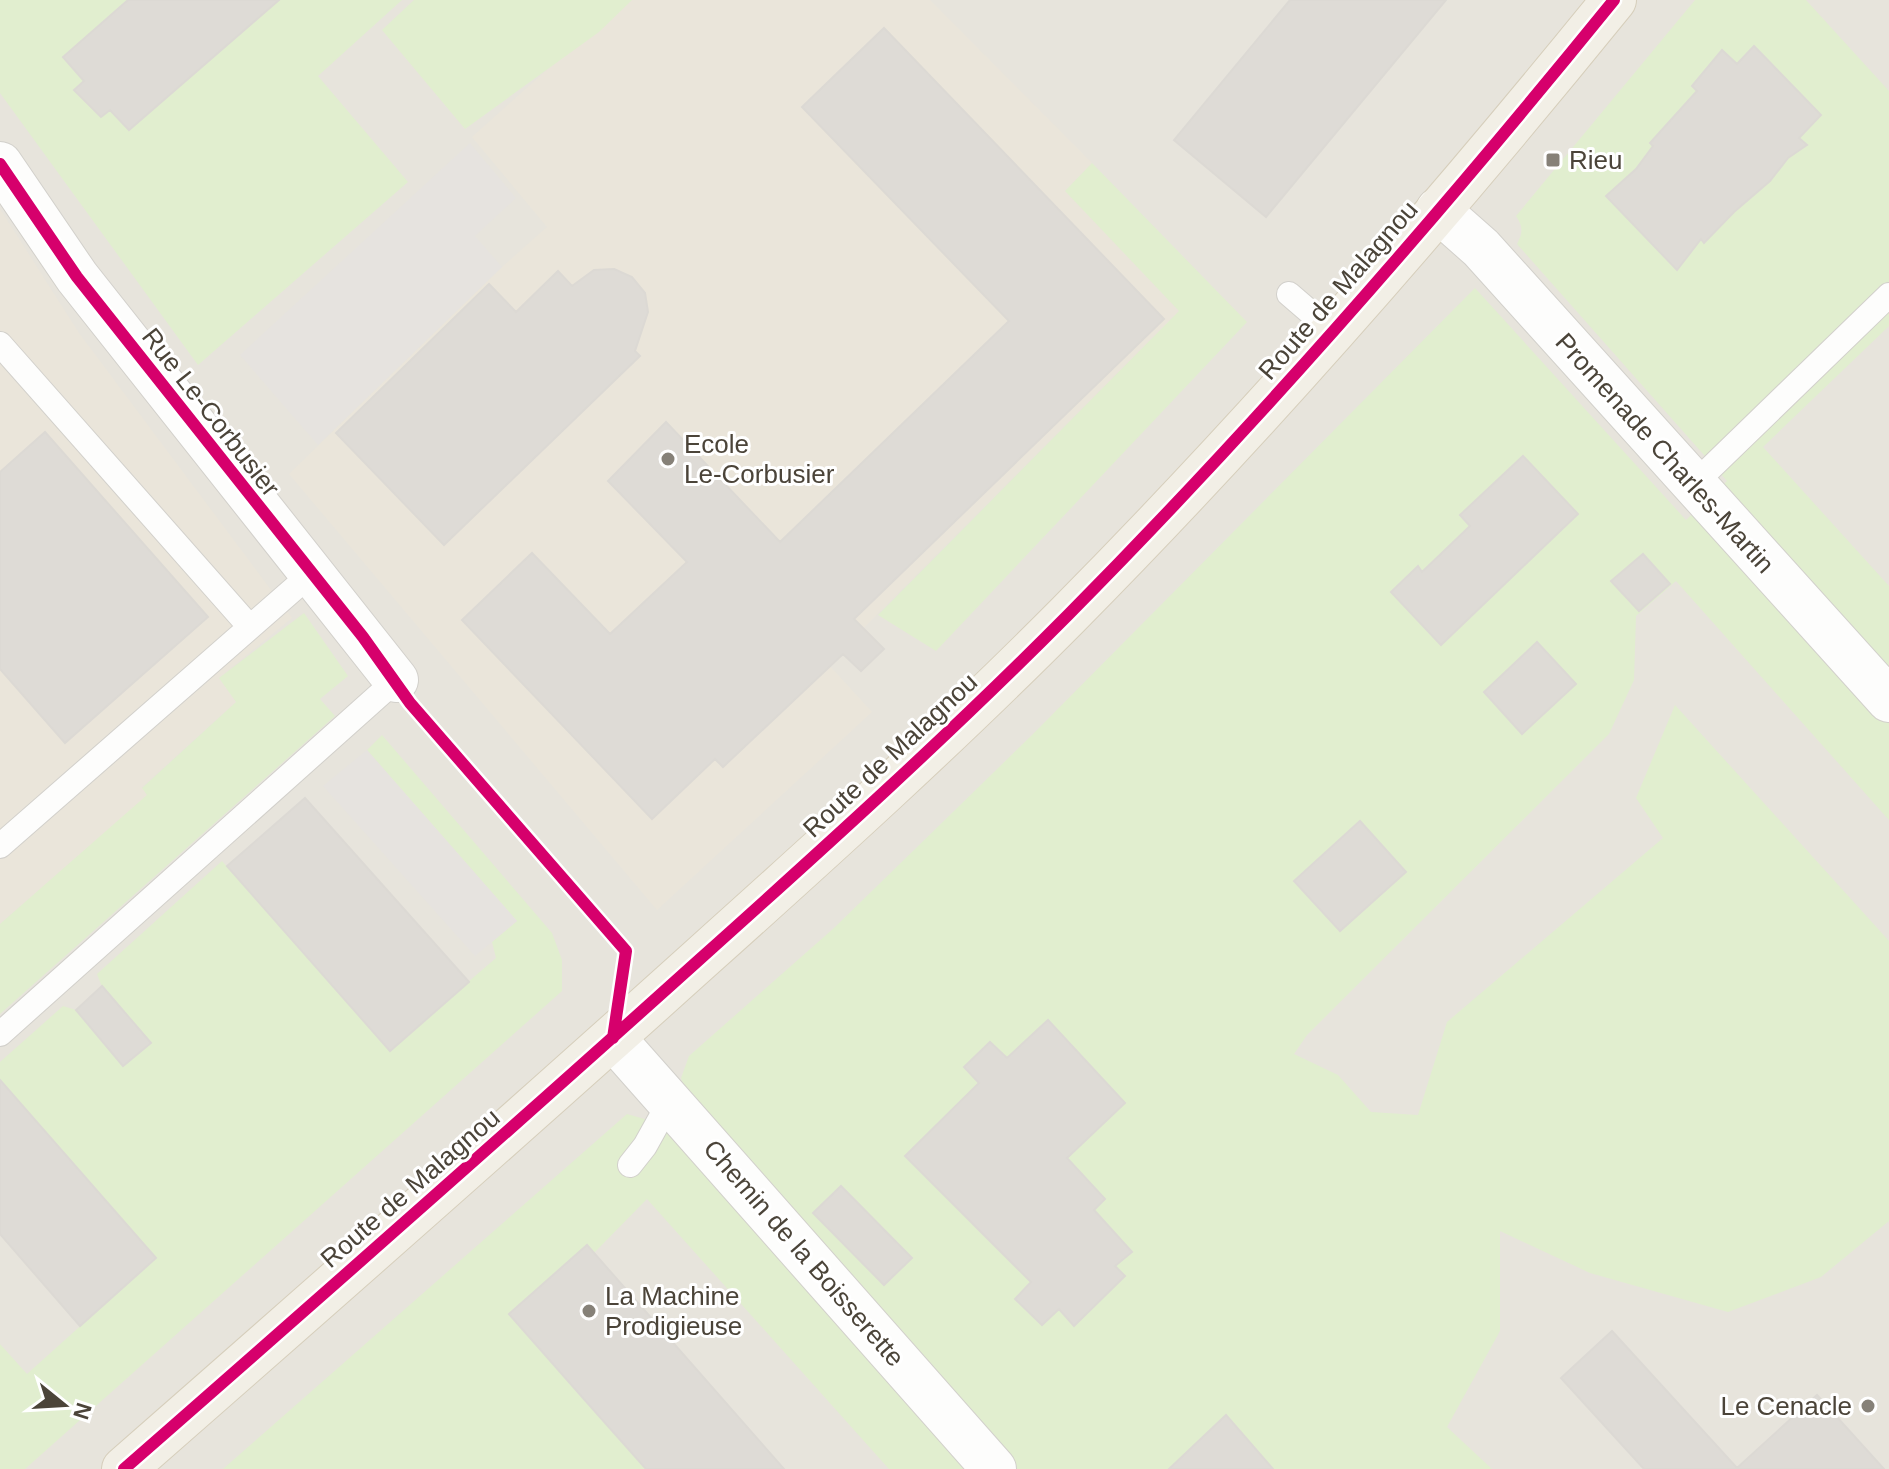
<svg xmlns="http://www.w3.org/2000/svg" width="1889" height="1469" viewBox="0 0 1889 1469" font-family="Arial,sans-serif">
	<style>
		.residential { fill: #e7e4dc }
		.education { fill: #eae5da }
		.green { fill: #e1eecf }
		.parking { fill: #e6e3df }
		.building { fill: #dedbd6; stroke: #dcd9d4; stroke-width: 2 }
		.lines { fill: none; stroke-linecap: round; stroke-linejoin: round }
		.lane-casing { stroke: #d2d0cb; stroke-width: 26 }
		.street-casing { stroke: #d2d0cb; stroke-width: 46 }
		.primary-casing { stroke: #d6cebb; stroke-width: 46 }
		.lane { stroke: #fdfdfc; stroke-width: 24 }
		.street { stroke: #fdfdfc; stroke-width: 44 }
		.primary { stroke: #f2efe6; stroke-width: 44 }
		.cycleway-casing { stroke: #fff; stroke-width: 17 }
		.cycleway { stroke: #d6006c; stroke-width: 12 }
		.poi-dot { fill: #868178; stroke: #fff; stroke-width: 3 }
		.labels { text-anchor: middle; stroke-width: 6; stroke-linejoin: round; paint-order: stroke }
		.poi-label { font-size: 26px; fill: #4b4439; stroke: #fff; text-anchor: start }
		.street-label { font-size: 26px; fill: #4b4439; stroke: #fff }
	</style>
	<rect width="100%" height="100%" fill="#f4f2ee"/>
	<path class="residential" d="M0 0H1889V1469H0Z"/>
	<path class="education" d="M625 0H930L1092 163 1065 191 1179 311 828 664 872 712 657 910 289 474 502 267 547 227 472 137Z
		M0 209 79 333 292 618 219 678 236 702 142 787 148 795 0 924Z"/>
	<path class="green" d="M0 0H402L318 76 408 182 198 365 0 93Z
		M414 0H632L599 32 465 129 382 30Z
		M1695 0H1806L1889 91V326L1763 447 1889 586V820L1676 581 1636 616 1634 680 1609 734 1307 1035 1294 1054 1338 1075 1371 1112 1418 1115 1447 1022 1663 838 1636 798 1675 705 1889 941V1221L1821 1277 1728 1312 1590 1273 1500 1231V1331L1447 1427 1492 1469H1017L689 1101 681 1078 689 1056 834 928 1033 734 1475 288 1686 520 1727 481 1517 244C1523 233 1523 226 1516 216Z
		M1092 163 1247 322 936 651 878 615 1179 311 1065 191Z
		M304 613 348 676 320 699 335 716 0 1014V924L147 795 142 788 236 702 219 678Z
		M382 735 552 933 562 960V991L25 1469H0V1344L27 1374 156 1258 0 1080V1062L63 1006 76 1010 102 987 97 974 222 861 389 1050 496 958 492 942 517 921 367 750Z
		M627 1114 669 1126 972 1469H889L647 1199 594 1253 587 1245 509 1314 646 1469H223Z"/>
	<path class="parking" d="M470 143 516 198 475 236 502 267 318 445 240 355Z
		M367 750 517 921 475 956 323 786Z"/>
	<path class="building" d="M128 0H279L129 130 110 110 101 117 74 90 84 81 63 57Z
		M1290 0H1446L1266 217 1174 140Z
		M884 28 1164 319 854 619 884 649 861 671 843 654 723 767 715 759 652 819 462 620 532 553 610 634 687 562 608 481 666 422 780 542 1009 321 802 107Z
		M1754 46 1821 115 1799 138 1807 145 1788 158 1770 181 1734 212 1704 243 1701 239 1677 270 1606 196 1636 169 1653 146 1650 143 1697 91 1692 86 1722 50 1737 64Z
		M614 269 632 277 645 293 648 312 635 351 640 356 444 545 336 433 489 284 516 312 558 271 572 286 594 270Z
		M45 432 208 617 65 743 0 669V472Z
		M1523 456 1578 514 1441 645 1391 592 1418 566 1422 572 1470 526 1460 515Z
		M1643 554 1670 584 1639 611 1611 581Z
		M1537 642 1576 684 1522 734 1484 692Z
		M305 798 469 982 390 1051 227 866Z
		M1360 821 1406 872 1340 931 1294 881Z
		M102 986 151 1043 123 1066 76 1010Z
		M1048 1020 1125 1103 1067 1158 1105 1199 1094 1210 1132 1252 1115 1266 1125 1276 1074 1326 1059 1309 1042 1325 1015 1299 1031 1282 905 1156 979 1083 964 1067 990 1042 1007 1058Z
		M0 1080 156 1258 80 1326 0 1234Z
		M841 1186 912 1258 884 1285 813 1213Z
		M587 1245 661 1329 784 1469H646L583 1398 509 1314Z
		M1612 1331 1737 1468 1817 1395 1884 1469H1644L1561 1378Z
		M1226 1415 1273 1469H1169Z"/>
	<g class="lines">
		<g class="lane-casing">
			<path id="lane" d="M1289 294 1332 331
				M0 344 250 627
				M1693 485 1889 295
				M0 846 312 573
				M0 1034 396 680
				M630 1165 645 1146 670 1101"/>
		</g>
		<g class="street-casing">
			<path id="street" d="M0 164 77 277 396 680
				M1438 210 1481 248 1889 700
				M613 1038 994 1469"/>
		</g>
		<g class="primary-casing">
			<path id="primary" d="M124 1469C317 1300 509 1131 700 959 825 847 950 734 1069 614 1261 420 1442 212 1614 0"/>
		</g>
		<use href="#lane" class="lane"/>
		<use href="#street" class="street"/>
		<use href="#primary" class="primary"/>
		<g class="cycleway-casing">
			<path id="cycleway" d="M0 164 77 277 363 637 410 703 626 951 613 1038
				M124 1469C317 1300 509 1131 700 959 825 847 950 734 1069 614 1261 420 1442 212 1614 0"/>
		</g>
		<use href="#cycleway" class="cycleway"/>
	</g>
	<g class="poi-dot">
		<rect x="1545" y="152" width="16" height="16" rx="4"/>
		<circle cx="668" cy="459" r="8"/>
		<circle cx="589" cy="1311" r="8"/>
		<circle cx="1868" cy="1406" r="8"/>
	</g>
	<g class="labels">
		<g class="poi-label">
			<text x="1569" y="169">Rieu</text>
			<text x="684" y="453">Ecole<tspan x="684" dy="30">Le-Corbusier</tspan></text>
			<text x="605" y="1305">La Machine<tspan x="605" dy="30">Prodigieuse</tspan></text>
			<text x="1852" y="1415" text-anchor="end">Le Cenacle</text>
		</g>
		<g class="street-label">
			<text transform="translate(1338 290) rotate(-49)" y="9">Route de Malagnou</text>
			<text transform="translate(211 412) rotate(52)" y="9">Rue Le-Corbusier</text>
			<text transform="translate(1665 453) rotate(48)" y="9">Promenade Charles-Martin</text>
			<text transform="translate(890 755) rotate(-43)" y="9">Route de Malagnou</text>
			<text transform="translate(410 1188) rotate(-41)" y="9">Route de Malagnou</text>
			<text transform="translate(804 1253) rotate(49)" y="9">Chemin de la Boisserette</text>
		</g>
	</g>
	<g transform="translate(64 1405) rotate(108)" stroke="#ffffff" stroke-width="6" paint-order="stroke">
	<path d="M0-6L14 30L0 20L-14 30Z" fill="#4b4439"/>
	<text y="-12" font-size="22" font-weight="bold" text-anchor="middle" fill="#4b4439">N</text>
	</g>
</svg>
